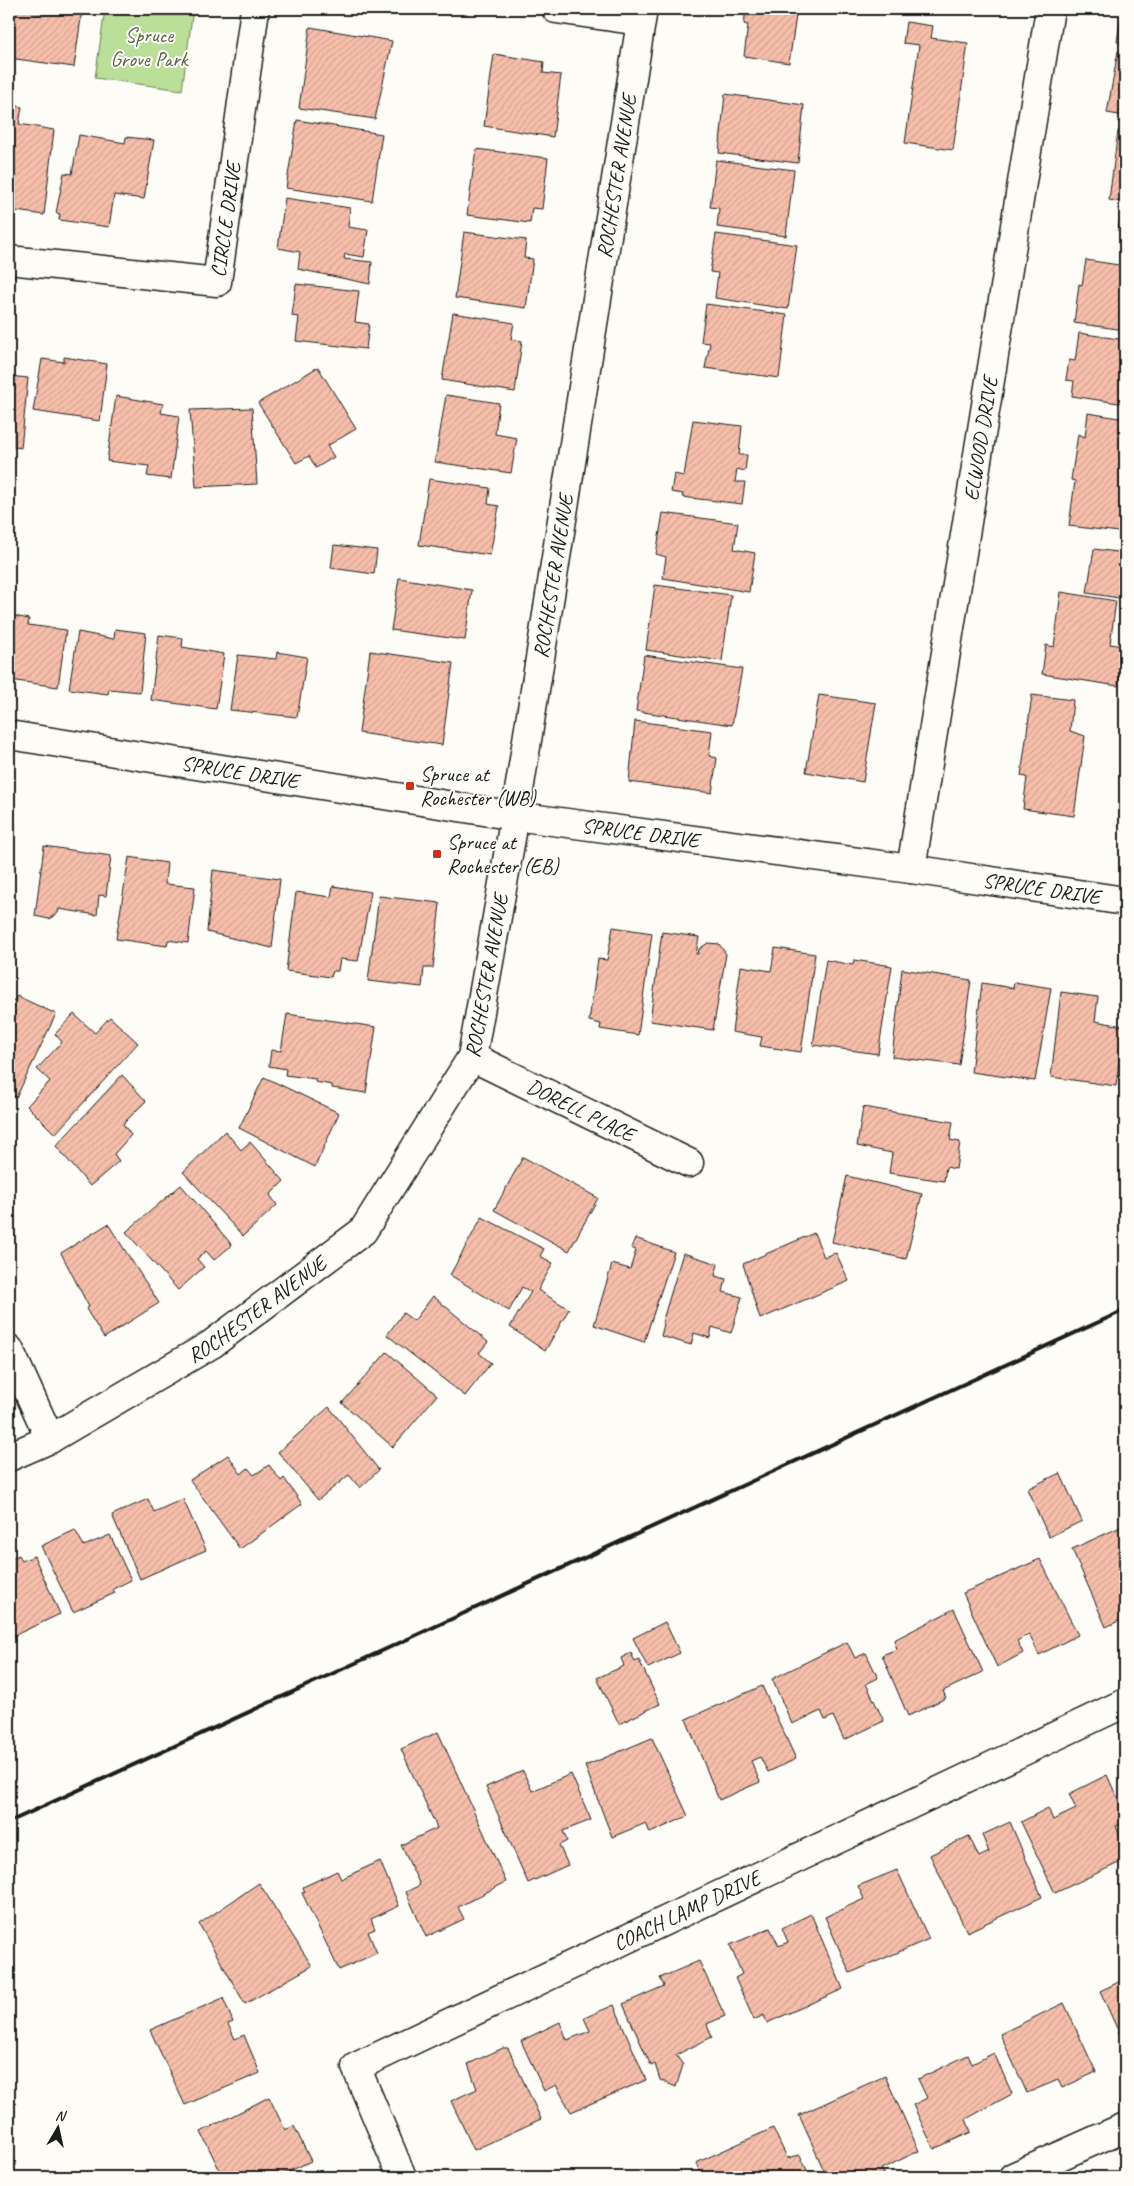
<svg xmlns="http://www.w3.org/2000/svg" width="1134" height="2186" viewBox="0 0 1134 2186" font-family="Caveat,sans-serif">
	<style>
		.park { fill: #bbde98; stroke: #6c7d5a }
		.building { fill: url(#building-hatch); stroke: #1c1c1c }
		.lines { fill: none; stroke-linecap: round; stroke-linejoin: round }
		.minor-casing { stroke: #1c1c1c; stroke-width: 31 }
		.minor { stroke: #fdfcf7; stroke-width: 28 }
		.rail { stroke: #1c1c1c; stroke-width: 4 }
		.poi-dot { fill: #c8321e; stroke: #fdfcf7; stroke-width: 2 }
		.labels { text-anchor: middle; stroke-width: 4; stroke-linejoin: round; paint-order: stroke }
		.park-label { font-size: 21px; fill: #546047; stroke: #fdfcf7 }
		.street-label { font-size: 21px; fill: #1c1c1c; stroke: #fdfcf7 }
		.poi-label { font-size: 21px; fill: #1c1c1c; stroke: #fdfcf7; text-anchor: start }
	</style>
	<defs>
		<pattern id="building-hatch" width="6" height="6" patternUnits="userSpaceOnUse" patternTransform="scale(1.25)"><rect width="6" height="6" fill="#f7bfab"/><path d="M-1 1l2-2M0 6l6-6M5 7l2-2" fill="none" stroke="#d3a493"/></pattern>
	</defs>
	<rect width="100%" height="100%" fill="#fdfcf7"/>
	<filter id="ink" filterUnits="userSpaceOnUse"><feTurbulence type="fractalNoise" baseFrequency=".02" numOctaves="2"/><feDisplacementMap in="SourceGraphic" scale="10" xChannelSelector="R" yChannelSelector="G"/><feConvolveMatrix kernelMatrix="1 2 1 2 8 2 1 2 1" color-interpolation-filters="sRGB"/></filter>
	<g filter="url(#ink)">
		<path class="park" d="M105 9H193L182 90 95 78Z"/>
		<path class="building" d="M9 9H70L82 11 74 67 9 58Z
			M746 9H797L789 63 744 56 748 25 744 24Z
			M1122 9H1125V43L1117 42Z
			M906 22 933 26 931 38 968 43 953 150 905 143 919 45 903 43Z
			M310 27 392 41 375 119 299 108Z
			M1118 51 1125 52V116L1107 113Z
			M494 54 544 62 543 73 561 75 553 137 484 126Z
			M725 94 804 105 798 163 719 153Z
			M9 104 22 107 19 124 54 130 44 215 9 210Z
			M297 120 382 134 372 201 286 188Z
			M1118 131 1125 132V232L1118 231 1122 202 1109 200Z
			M79 135 125 143 126 137 154 140 144 199 114 195 109 227 59 220 60 214 56 213 64 173 72 174Z
			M476 149 548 158 542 209 532 208 530 223 467 215Z
			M716 160 794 170 786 236 717 227 719 208 710 207Z
			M285 198 350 208 348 227 368 230 364 257 345 254 344 259 372 262 370 284 298 269 300 252 278 248Z
			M464 232 526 240 524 258 533 259 526 308 455 298Z
			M716 234 797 245 788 309 715 298 718 273 710 272Z
			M1086 260 1125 266V330L1074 323 1079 284 1082 285Z
			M296 284 359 291 355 322 369 324 366 349 296 341 299 317 292 316Z
			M706 304 787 315 779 378 705 368 710 343 701 342Z
			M453 313 514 323 511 339 522 341 515 392 442 380Z
			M1079 333 1125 340V404L1072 396 1074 381 1066 380 1069 360 1075 361Z
			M64 357 107 364 100 421 33 411 42 359 64 362Z
			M318 367 356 429 327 446 334 457 316 468 309 456 296 463 258 403Z
			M9 376 28 378 21 448 9 446Z
			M446 395 499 403 495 434 517 438 511 473 435 462Z
			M116 396 163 404 161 413 179 416 171 479 147 476 149 466 107 461Z
			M252 408 257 484 196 487 190 410Z
			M1088 413 1125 419V490L1119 532 1069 526 1075 481 1071 480 1078 434 1085 437Z
			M693 420 742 426 739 455H747L745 471 737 469 735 482H745L742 504 682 497 683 494 671 492 674 474 684 476Z
			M429 479 490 488 488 504 499 506 490 555 419 545Z
			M663 513 738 523 734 549 755 553 749 592 663 578 666 557 656 554Z
			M334 545 377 550 374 574 331 568Z
			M1094 549 1125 553V599L1087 593Z
			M399 578 472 590 465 640 391 630Z
			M655 585 731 595 722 661 646 650Z
			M1061 592 1116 601 1110 644 1124 646 1118 686 1042 674 1046 645 1054 647Z
			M9 615 29 619 28 625 66 630 58 687 10 680Z
			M115 629 146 633 140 692 109 689 108 694 69 689 78 632 114 639Z
			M159 635 183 638 182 647 224 654 216 709 151 700Z
			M370 651 453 663 442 745 359 733Z
			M277 652 307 657 297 717 230 710 238 655 276 659Z
			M644 655 742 669 732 725 636 711Z
			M819 695 876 703 863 782 806 772Z
			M1032 695 1073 700 1070 731 1085 736 1074 816 1023 809 1027 777 1021 776Z
			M635 721 712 731 709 756 717 758 712 793 629 782Z
			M44 846 111 856 106 896 99 895 97 915 59 909 58 913 49 919 35 916Z
			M129 857 167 863 165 884 195 887 188 943 168 940 167 946 116 939Z
			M213 870 280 879 272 948 207 932Z
			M333 886 371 892 358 961 340 959 338 971H333L331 977 286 971 296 892 331 897Z
			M379 896 440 903 433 968H424L422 987 368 981Z
			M613 927 652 933 638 1035 600 1029 601 1024 589 1021 598 959 607 960Z
			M662 932 699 937 696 954H698L699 949 708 943 719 944 726 954 713 1030 650 1021Z
			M775 948 815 954 801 1052 760 1046 762 1037 732 1032 741 966 771 971Z
			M826 960 853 965 854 960 892 966 878 1054 813 1045Z
			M902 969 971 980 959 1065 892 1057Z
			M1014 982 1051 988 1035 1081 971 1072 982 983 1013 988Z
			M1061 992 1098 997 1095 1021 1123 1026 1116 1086 1051 1077Z
			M17 996 56 1014 16 1098 9 1094V998L15 1001Z
			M74 1014 95 1033 110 1017 138 1043 55 1134 27 1106 50 1081 37 1069 62 1042 55 1034Z
			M287 1014 376 1027 366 1093 332 1088V1085L315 1082 316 1079 285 1075 286 1069 269 1066 271 1050 281 1051Z
			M122 1075 146 1101 123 1124 131 1135 114 1154 119 1161 90 1186 56 1146Z
			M264 1077 339 1113 315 1167 239 1128Z
			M863 1107 953 1122 950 1140 960 1142 956 1169 946 1167 944 1181 889 1173 892 1153 857 1146Z
			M225 1131 241 1150 250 1142 284 1181 270 1195 277 1205 243 1236 183 1172Z
			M523 1157 598 1198 569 1251 494 1210Z
			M847 1176 922 1194 906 1259 832 1242Z
			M181 1185 232 1245 214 1260 206 1251 197 1259 204 1267 178 1290 126 1232Z
			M482 1217 544 1249 540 1256 553 1263 538 1290 569 1309 545 1351 510 1327 531 1292 522 1287 509 1311 450 1275Z
			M108 1224 159 1303 104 1338 86 1309 89 1307 61 1253Z
			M814 1233 824 1257 836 1253 849 1281 760 1319 743 1264Z
			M635 1238 674 1252 644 1342 594 1325 612 1264 630 1269 636 1250 631 1248Z
			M683 1253 718 1264 715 1276 726 1279 723 1292 742 1297 731 1333 712 1327 710 1338 694 1333 691 1345 661 1336 664 1324 662 1323Z
			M433 1296 488 1342 479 1353 491 1363 465 1396 387 1335 403 1313 414 1321Z
			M387 1352 437 1395 393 1447 342 1403Z
			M329 1407 379 1470 360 1488 349 1475 318 1500 278 1452Z
			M228 1455 241 1474 248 1468 254 1475 269 1465 281 1481 284 1478 302 1504 240 1549 190 1480Z
			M1060 1473 1082 1521 1049 1537 1027 1489Z
			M148 1499 154 1512 183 1499 206 1550 140 1579 112 1515Z
			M1125 1525V1618L1106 1627 1072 1549Z
			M75 1530 84 1546 110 1535 131 1580 113 1589 115 1593 73 1612 41 1546Z
			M19 1555 22 1561 34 1556 60 1614 9 1638V1559Z
			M1040 1559 1078 1635 1039 1655 1029 1634 1017 1641 1023 1653 997 1667 963 1593Z
			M954 1609 983 1672 943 1691 946 1698 908 1716 882 1655 897 1649 894 1640Z
			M665 1622 680 1653 648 1668 633 1638Z
			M847 1642 855 1658 866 1653 878 1678 866 1684 884 1721 844 1740 833 1716 825 1720 821 1711 792 1724 772 1679Z
			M631 1653 635 1662 639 1660 660 1704 619 1724 597 1678 624 1666 621 1658Z
			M762 1686 796 1759 768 1772 760 1757 751 1761 760 1782 719 1800 686 1719Z
			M438 1732 506 1882 458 1907 464 1919 426 1937 406 1892 420 1885 401 1845 437 1828 401 1749Z
			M652 1738 688 1816 650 1833 646 1823 612 1837 585 1766Z
			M523 1771 532 1791 571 1774 591 1820 563 1831 567 1841 559 1845 568 1865 528 1883 486 1787Z
			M1107 1775 1125 1815V1822L1116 1826 1125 1848V1860L1055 1893 1021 1822 1048 1808 1053 1820 1076 1809 1069 1794Z
			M1010 1822 1042 1897 967 1932 930 1855 969 1836 979 1857 989 1852 982 1835Z
			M380 1861 399 1906 371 1919 375 1929 368 1932 377 1953 339 1970 302 1893 305 1892 303 1887 337 1871 341 1879Z
			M897 1870 929 1939 850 1973 825 1917 864 1899 858 1886Z
			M259 1883 312 1966 245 2004 199 1924Z
			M811 1914 843 1989 767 2023 764 2015 754 2020 735 1978 742 1974 730 1945 770 1928 779 1946 788 1942 782 1928Z
			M699 1961 725 2016 707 2024 712 2037 676 2055 683 2065 676 2087 660 2080 655 2064 651 2066 623 2004 664 1986 660 1978Z
			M1125 1979V2046L1100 1991Z
			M223 1998 233 2022 228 2024 235 2039 244 2035 260 2073 185 2105 150 2030Z
			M1064 2003 1096 2072 1062 2088 1058 2080 1027 2093 1000 2034Z
			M614 2005 646 2080 571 2112 556 2085 544 2091 521 2041 560 2022 567 2040 590 2031 584 2018Z
			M503 2048H508L541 2119 474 2150 451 2101 477 2089 468 2064Z
			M994 2053 1012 2094 966 2119 971 2132 934 2149 913 2105 927 2098 918 2079 968 2055 972 2064Z
			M885 2076 919 2151 881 2169 884 2173 876 2177H827L799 2115Z
			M269 2097 285 2130 294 2126 311 2161 277 2177H223L201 2132Z
			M773 2128 787 2158 800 2155 810 2177H702L696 2163Z"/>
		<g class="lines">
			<g class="minor-casing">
				<g id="minor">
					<path d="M556 9 640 21"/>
					<path id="s1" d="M9 260 217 282 255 9"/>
					<path id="s2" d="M9 735 515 816 911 869 1125 901"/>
					<path id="s3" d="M911 869 1050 9"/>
					<path id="s4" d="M472 1057 689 1163"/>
					<path d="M9 1349 50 1439"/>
					<path id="s5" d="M9 1457 50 1439 212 1344 363 1231 472 1057 515 816 643 9"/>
					<path id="s6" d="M402 2177 356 2067 1125 1703"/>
					<path d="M1013 2177 1125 2127"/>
				</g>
			</g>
			<use href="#minor" class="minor"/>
			<path class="rail" d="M9 1822 1125 1310"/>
		</g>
	</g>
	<g class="poi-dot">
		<rect x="405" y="781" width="10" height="10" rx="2.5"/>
		<rect x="432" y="849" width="10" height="10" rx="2.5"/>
	</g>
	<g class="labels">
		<g class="park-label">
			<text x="149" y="42">Spruce<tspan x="149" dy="24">Grove Park</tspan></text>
		</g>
		<g class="street-label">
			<text dy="7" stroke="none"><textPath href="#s5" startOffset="1519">ROCHESTER AVENUE</textPath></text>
			<text dy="7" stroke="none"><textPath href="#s1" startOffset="272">CIRCLE DRIVE</textPath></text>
			<text dy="7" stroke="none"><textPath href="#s3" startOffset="436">ELWOOD DRIVE</textPath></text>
			<text dy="7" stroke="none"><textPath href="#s5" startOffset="1114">ROCHESTER AVENUE</textPath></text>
			<text dy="7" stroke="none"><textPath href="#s2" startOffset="234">SPRUCE DRIVE</textPath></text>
			<text dy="7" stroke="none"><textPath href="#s2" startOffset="639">SPRUCE DRIVE</textPath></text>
			<text dy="7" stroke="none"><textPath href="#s2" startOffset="1044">SPRUCE DRIVE</textPath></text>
			<text dy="7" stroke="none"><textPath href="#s5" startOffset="709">ROCHESTER AVENUE</textPath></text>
			<text dy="7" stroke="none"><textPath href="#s4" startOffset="121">DORELL PLACE</textPath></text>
			<text dy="7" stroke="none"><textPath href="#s5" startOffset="289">ROCHESTER AVENUE</textPath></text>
			<text dy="7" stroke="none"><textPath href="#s6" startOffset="485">COACH LAMP DRIVE</textPath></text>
		</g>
		<g class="poi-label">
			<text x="420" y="781">Spruce at<tspan x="420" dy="24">Rochester (WB)</tspan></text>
			<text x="447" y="849">Spruce at<tspan x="447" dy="24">Rochester (EB)</tspan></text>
		</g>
	</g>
	<rect width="1134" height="2186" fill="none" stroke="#fdfcf7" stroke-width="30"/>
	<rect x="15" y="15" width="1104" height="2156" fill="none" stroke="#1c1c1c" stroke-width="2" filter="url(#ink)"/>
	<g transform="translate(58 2128) rotate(9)" stroke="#fdfcf7" stroke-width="4" paint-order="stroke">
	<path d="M0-4L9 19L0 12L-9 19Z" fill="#1c1c1c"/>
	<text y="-8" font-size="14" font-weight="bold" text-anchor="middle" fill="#1c1c1c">N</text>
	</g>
</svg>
